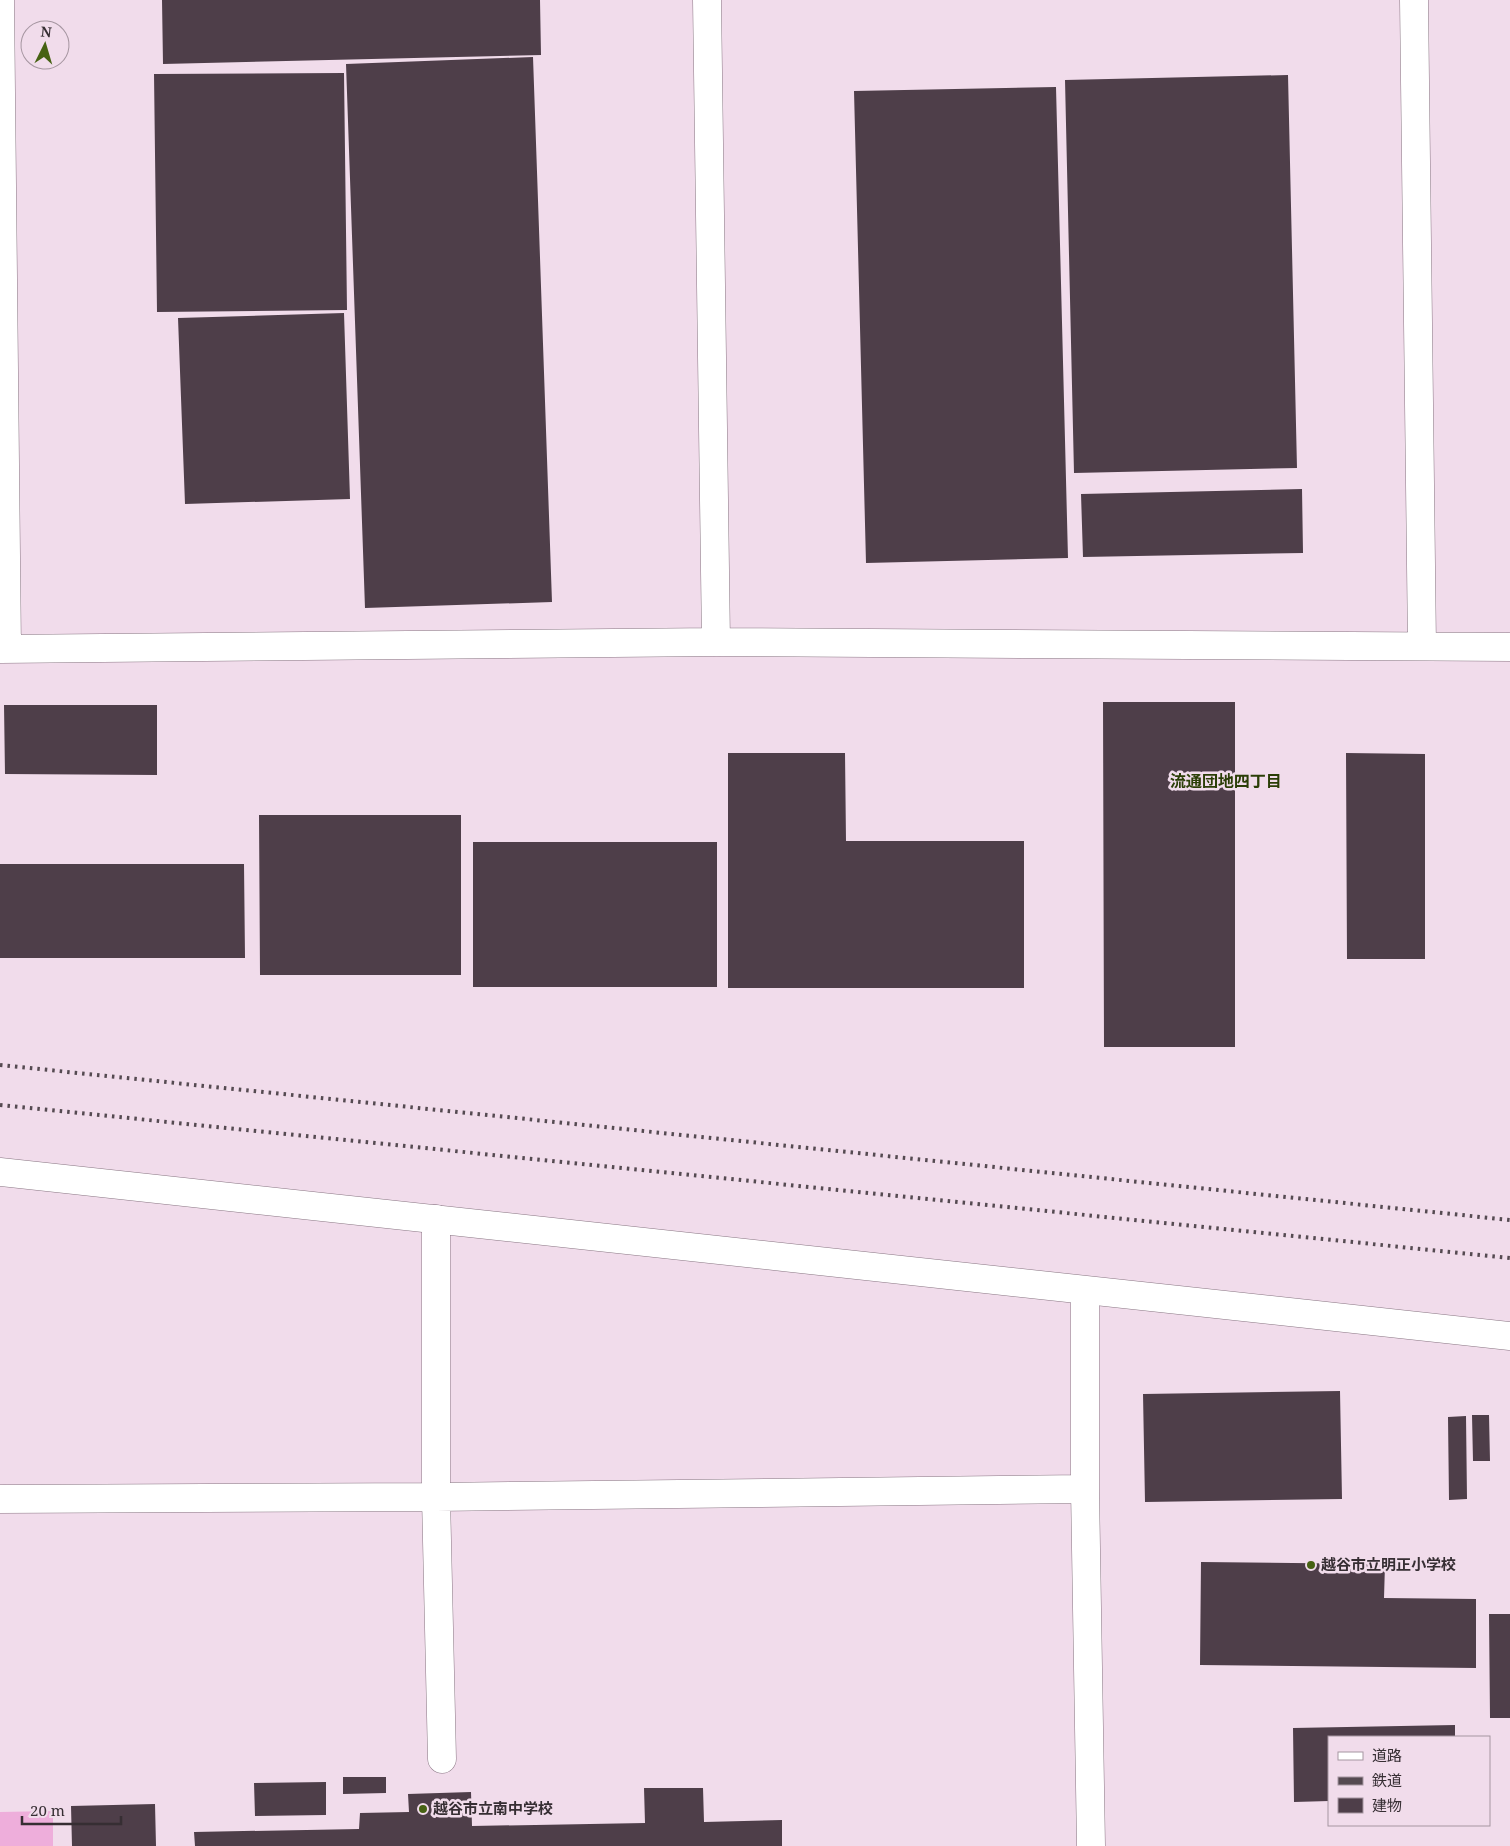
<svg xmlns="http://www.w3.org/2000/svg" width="1510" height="1846" viewBox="0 0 1510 1846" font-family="'Noto Serif','Noto Sans JP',serif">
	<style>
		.green { fill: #eeaedb }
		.building { fill: #4e3e49 }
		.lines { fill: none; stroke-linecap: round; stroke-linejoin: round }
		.minor-casing { stroke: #897683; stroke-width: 29 }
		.tertiary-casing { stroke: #897683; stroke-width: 29 }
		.minor { stroke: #fff; stroke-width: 28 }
		.tertiary { stroke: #fff; stroke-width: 28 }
		.rail { stroke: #554a51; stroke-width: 4; stroke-dasharray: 2.5 5; stroke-linecap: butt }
		.poi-dot { fill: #466213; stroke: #f1dceb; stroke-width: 2 }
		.labels { text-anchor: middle; stroke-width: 5; stroke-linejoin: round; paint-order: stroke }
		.poi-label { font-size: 15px; font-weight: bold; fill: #362e33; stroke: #f1dceb; text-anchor: start }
		.neighbourhood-label { font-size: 16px; font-weight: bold; fill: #2b3e07; stroke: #f1dceb }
	</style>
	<rect width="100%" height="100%" fill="#f1dceb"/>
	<path class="green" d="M53 1811V1846H0V1812Z"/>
	<path class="building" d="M162 0H540L541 55 163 64Z
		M533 57 552 602 365 608 346 64Z
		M344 73 347 310 157 312 154 74Z
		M1288 75 1297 468 1074 473 1065 80Z
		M1056 87 1068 558 866 563 854 91Z
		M344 313 350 499 185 504 178 318Z
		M1302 489 1303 553 1083 557 1081 494Z
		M1103 702H1235V1047H1104Z
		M4 705H157V775L5 774Z
		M728 753H845L846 841H1024V988H728Z
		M1346 753 1425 754V959H1347Z
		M259 815H461V975H260Z
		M473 842H717V987H473Z
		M0 864H244L245 958H0Z
		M1340 1391 1342 1499 1145 1502 1143 1394Z
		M1472 1415H1489L1490 1461H1473Z
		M1466 1416 1467 1499 1449 1500 1448 1417Z
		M1201 1562 1385 1564 1384 1598 1476 1599V1668L1200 1665Z
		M1489 1614H1510V1718H1490Z
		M1455 1725V1737H1329V1801L1294 1802 1293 1728Z
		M343 1777H386V1793L343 1794Z
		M326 1782V1815L255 1816 254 1783Z
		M644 1788H703L704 1822 782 1820V1846H195L194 1832 359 1829 360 1813 409 1812 408 1794 471 1792 472 1826 645 1823Z
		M155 1804 156 1846H72L71 1806Z"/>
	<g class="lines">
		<g class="minor-casing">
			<path id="minor" d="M436 1219V1497L442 1759
				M1085 1291V1489L1091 1846
				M0 1499 436 1497 1085 1489"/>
		</g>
		<g class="tertiary-casing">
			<path id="tertiary" d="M0 0 7 649
				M707 0 716 642
				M1414 0 1422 646
				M0 649 716 642 1510 647
				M0 1172C503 1226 1006 1283 1510 1336"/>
		</g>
		<use href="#minor" class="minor"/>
		<use href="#tertiary" class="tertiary"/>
		<path class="rail" d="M0 1065 1510 1220
			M0 1105 1510 1258"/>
	</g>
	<g class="poi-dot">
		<circle cx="1311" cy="1565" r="5"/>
		<circle cx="423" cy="1809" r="5"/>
	</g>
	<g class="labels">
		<g class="poi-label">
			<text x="1321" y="1570">越谷市立明正小学校</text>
			<text x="433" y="1814">越谷市立南中学校</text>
		</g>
		<g class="neighbourhood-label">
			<text x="1226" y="787">流通団地四丁目</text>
		</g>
	</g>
	<rect x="1328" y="1736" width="162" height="90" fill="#f1dceb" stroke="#a696a1"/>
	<rect x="1338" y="1752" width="25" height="8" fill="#ffffff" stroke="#a696a1"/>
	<text x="1372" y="1761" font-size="15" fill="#362e33">道路</text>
	<rect x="1338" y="1777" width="25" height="8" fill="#554a51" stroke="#a696a1"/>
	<text x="1372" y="1786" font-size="15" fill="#362e33">鉄道</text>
	<rect x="1338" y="1798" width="25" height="15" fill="#4e3e49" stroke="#a696a1"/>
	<text x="1372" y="1811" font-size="15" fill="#362e33">建物</text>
	<g transform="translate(45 45) rotate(5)"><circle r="24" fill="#f1dceb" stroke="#a696a1"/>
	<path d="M0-4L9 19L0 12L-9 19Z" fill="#466213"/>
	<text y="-8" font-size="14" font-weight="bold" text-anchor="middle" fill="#362e33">N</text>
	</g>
	<path d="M22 1816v8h99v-8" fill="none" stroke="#362e33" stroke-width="2.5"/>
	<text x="30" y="1816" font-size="15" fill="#362e33" stroke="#f1dceb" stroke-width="4" paint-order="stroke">20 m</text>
</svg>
